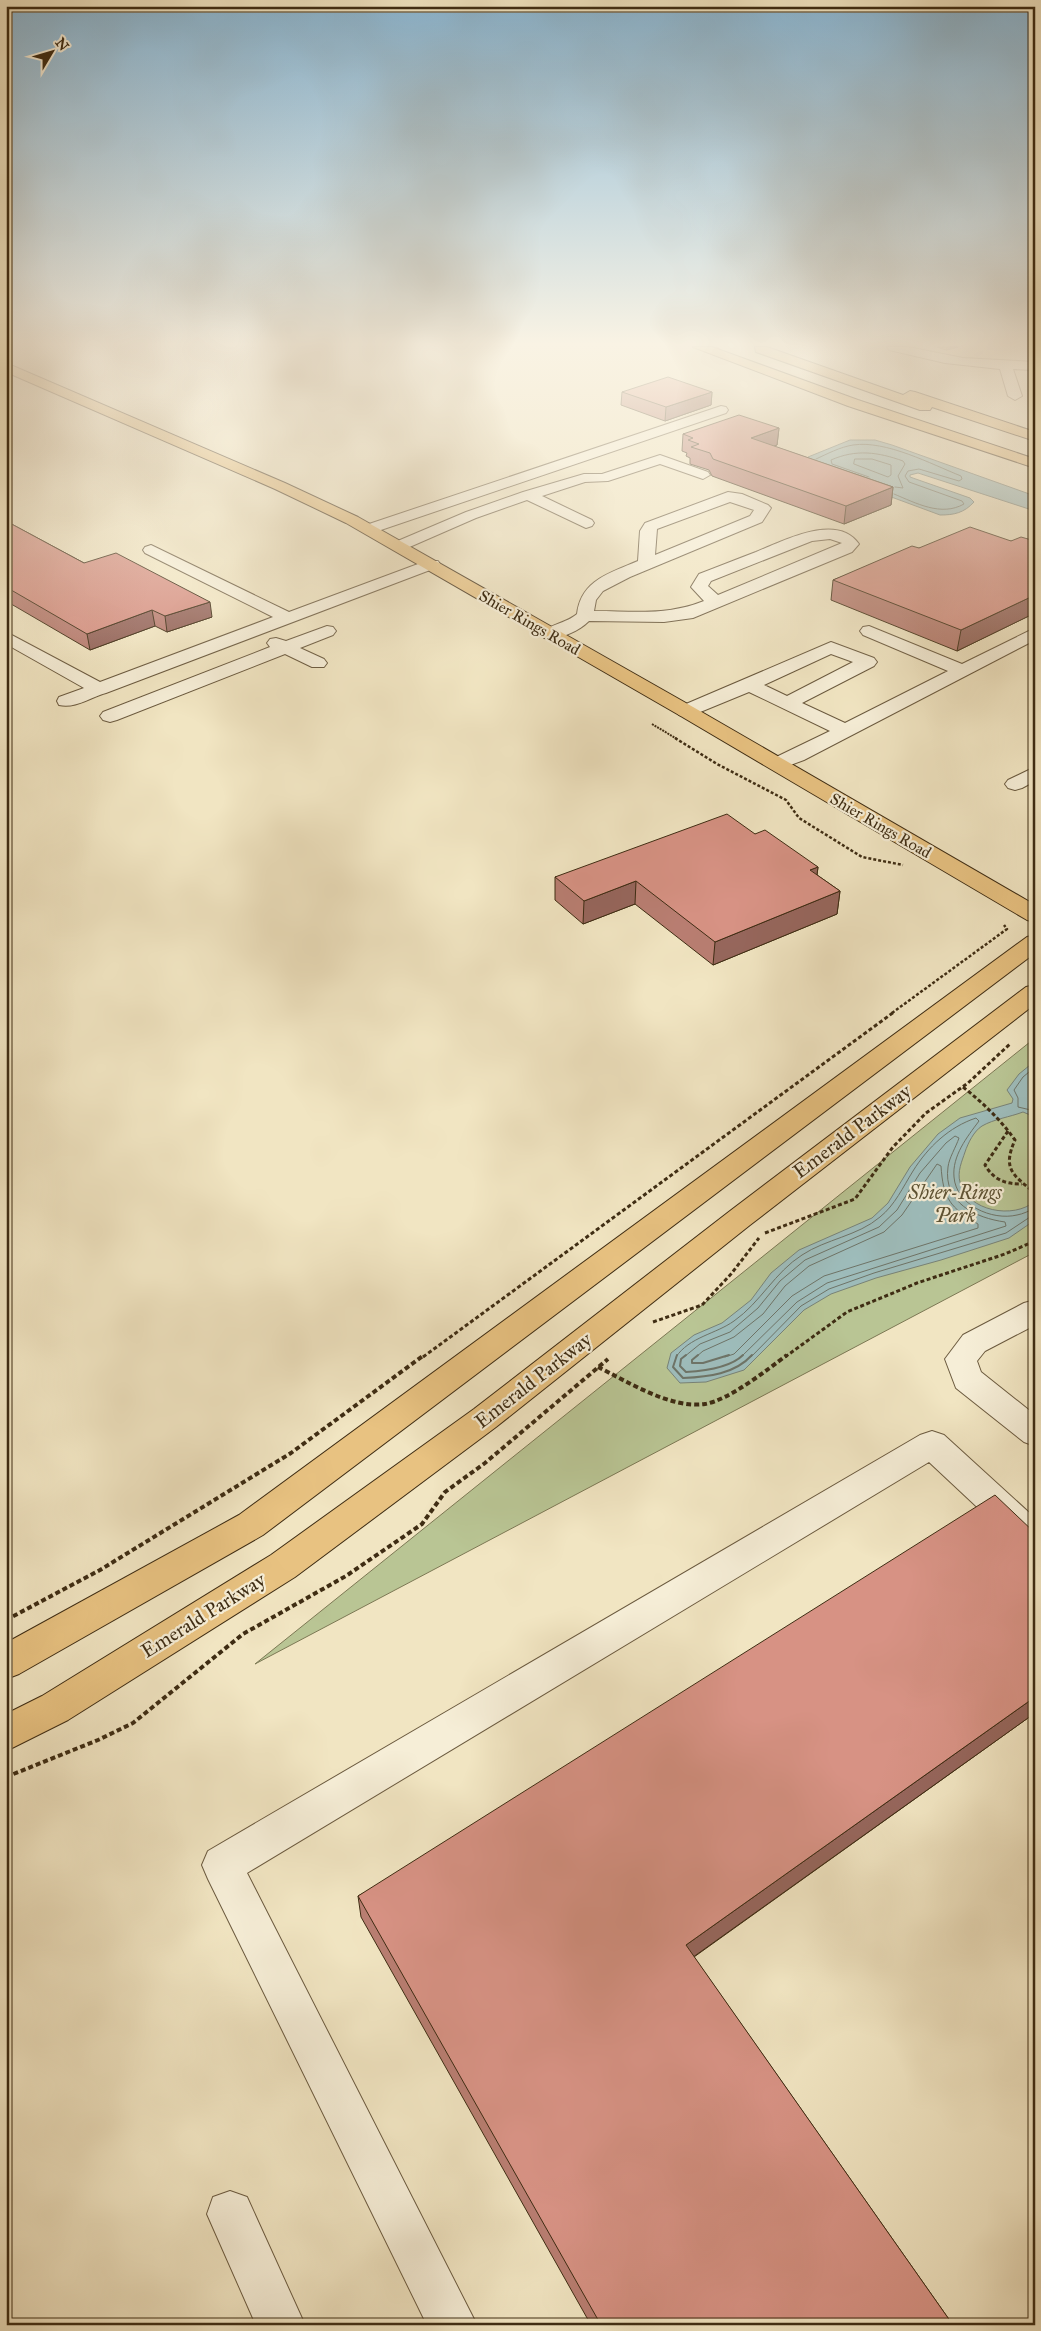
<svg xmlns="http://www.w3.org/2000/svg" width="1041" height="2331" viewBox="0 0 1041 2331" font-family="'IM FELL Great Primer',serif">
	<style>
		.green { fill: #b9c594; stroke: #7c7854 }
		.water { fill: #9ebdbc; stroke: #788378 }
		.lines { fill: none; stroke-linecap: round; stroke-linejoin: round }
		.shore-far1 { stroke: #6e7468; stroke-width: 1 }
		.shore { stroke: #6e7468; stroke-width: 2 }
		.minor-casing { stroke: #6b5a3f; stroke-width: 2 }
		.major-casing { stroke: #3e2c13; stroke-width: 2 }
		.highway-casing { stroke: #3e2c13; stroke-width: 2 }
		.path-far3 { stroke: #3e2c13; stroke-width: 2; stroke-dasharray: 2 1; stroke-linecap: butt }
		.path-far2 { stroke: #3e2c13; stroke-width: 2.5; stroke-dasharray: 3 2; stroke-linecap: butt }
		.path-far1 { stroke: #3e2c13; stroke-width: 3; stroke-dasharray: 4 2.5; stroke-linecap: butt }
		.path { stroke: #3e2c13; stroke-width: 4; stroke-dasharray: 5 3; stroke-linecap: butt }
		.minor { fill: #f6eed7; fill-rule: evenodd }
		.major { fill: #e8c281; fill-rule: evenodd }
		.highway { fill: #e8c281; fill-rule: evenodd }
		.wall { fill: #b97e72; stroke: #3e2c13 }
		.shaded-wall { fill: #96665c; stroke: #3e2c13 }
		.building { fill: #d79284; stroke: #3e2c13 }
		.labels { text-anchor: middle; stroke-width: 4.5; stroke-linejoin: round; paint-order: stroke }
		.far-street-label { font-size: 16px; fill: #3e2c13; stroke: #f6eed7 }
		.street-label { font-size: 20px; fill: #3e2c13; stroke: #f6eed7 }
		.park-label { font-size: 20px; font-style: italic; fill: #5d5233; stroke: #f6eed7 }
	</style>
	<rect width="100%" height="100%" fill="#f1e5c2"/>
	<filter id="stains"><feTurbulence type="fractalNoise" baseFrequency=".004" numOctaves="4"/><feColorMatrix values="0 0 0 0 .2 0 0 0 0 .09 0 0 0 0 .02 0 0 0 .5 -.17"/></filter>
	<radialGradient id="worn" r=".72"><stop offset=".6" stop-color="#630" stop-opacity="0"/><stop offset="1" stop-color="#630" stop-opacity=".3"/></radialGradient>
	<path class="green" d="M1035 1038V1252L255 1664Z"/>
	<path class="water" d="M850 440H875L892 445 1035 496V511L918 473 910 475V477L970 498 974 502C964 513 954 515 940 515L813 468 807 463 808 457Z
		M1035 1061V1117L1023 1112C1010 1117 994 1119 982 1126 974 1131 968 1143 965 1152 962 1161 957 1172 960 1182 967 1211 1014 1220 1035 1201V1220L1009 1238 941 1260 876 1278 831 1294 804 1310 744 1370 706 1382 680 1383 667 1368 671 1353 694 1335 722 1323 751 1300 771 1273 799 1250 872 1218 888 1203 910 1167 938 1134 960 1118 1012 1103 1013 1099 1007 1090 1019 1074Z"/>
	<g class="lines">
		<path class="shore-far1" d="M816 459C827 454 840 447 853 445 886 440 931 464 961 476L962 479 959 481 919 469 908 471 905 476 909 482 962 501 964 504C941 517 916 503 894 494
			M855 459H872L891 465V475L888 477 854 464Z
			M869 477 832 464 831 460C856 449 878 452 903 461L905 464 898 476 903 488 895 487
			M1035 1067 1023 1077 1014 1090 1018 1098V1107L1035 1111
			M676 1357C689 1337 716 1334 734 1321 760 1303 775 1272 802 1255 826 1239 858 1236 880 1217 895 1205 903 1187 913 1171 928 1147 949 1127 976 1118L979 1121C967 1137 952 1156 954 1177 956 1205 992 1221 1017 1215 1023 1214 1029 1211 1035 1208
			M684 1357 700 1344 730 1332 758 1308 780 1281 805 1260 879 1227 897 1210 920 1173 946 1143 955 1136 959 1138C956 1147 949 1158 948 1167 943 1203 976 1218 1005 1222L1006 1226 827 1283 797 1302 741 1357
			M696 1357 703 1351 734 1337 763 1314 785 1286 809 1266 884 1232 902 1215 937 1164 941 1166C943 1198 950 1208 978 1224V1228L824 1276 792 1296 734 1354 725 1357
			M751 1357 801 1306 829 1289 874 1273 1006 1233 1030 1217 1035 1216"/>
		<path class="shore" d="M677 1355 673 1367 683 1378C708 1377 735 1374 752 1355
			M686 1355 681 1359 680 1366 686 1372C703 1371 730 1368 743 1355
			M698 1355 692 1360V1363H703L729 1355"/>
		<g class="minor-casing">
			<path id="minor" d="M887 347H908L963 358 1035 362V370L1013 369 1022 396 1015 400 1008 396 1000 369 945 363 889 350Z
				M721 406 726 407 728 410 726 413 375 532H363L361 529 363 526Z
				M660 455 708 472 710 475 703 479 660 464 608 481 585 482 542 496 592 520 594 523 592 526 586 528 527 500 476 518 405 549H393L391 546 393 543 466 512 523 492 584 474H602Z
				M728 492 742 494 768 505 771 508 762 522 630 577 603 591 596 600 594 611C634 611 667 616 704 601L691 587 699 574C718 567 737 559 756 552 783 541 837 512 859 544L852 552 693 618 664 622 589 621C579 631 558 641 544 638L541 634C547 625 567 623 577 614 581 580 610 573 638 561L640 531 645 523ZM730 502 754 510 750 516 655 555 657 529ZM830 539 842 543 718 595 708 586 711 581 812 541Z
				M151 545 289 612 426 561H438L440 564 438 567 106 693C91 697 75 709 59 705L57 701 59 697 84 688 6 644V632L100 682 273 617 145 553 143 550 145 547Z
				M327 626 333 627 336 631 333 635 300 648 324 659 327 663 324 667H312L285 654 117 720 110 722 103 720 100 716 103 712 270 647 267 643 270 639 276 638 286 641Z
				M869 626 962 664 1035 628V640L804 760 777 770 770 768 767 764 770 760 830 731 749 692 693 715 686 717 679 715 676 711 679 707 831 642 874 658 877 662 874 666 802 703 845 723 948 671 863 635 860 631 863 627ZM831 654 853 662 787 696 764 685Z
				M1035 767V781L1022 788 1015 790 1008 788 1005 784 1008 780Z
				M1035 1300V1325L985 1351 977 1361 981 1372 1035 1415V1446L1024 1442 956 1388 945 1359 963 1335 1024 1303Z
				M932 1431 944 1435 1035 1518V1555L1023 1550 929 1462 247 1873 477 2325H427L208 1879 202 1865 208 1851 920 1435Z
				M230 2191 247 2197 305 2325H256L207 2214 213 2197Z"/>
		</g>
		<g class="major-casing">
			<path id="major" d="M6 363 285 483 358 517 693 707 1035 905V922L1027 920 679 715 346 523 275 489 6 372Z
				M1035 935V953L263 1535 19 1674 6 1679V1643L239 1515 1027 937Z
				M1035 985V1004L750 1225 496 1427 295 1577 68 1720 6 1751V1714L42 1696 271 1555 474 1409 730 1211 1026 987Z"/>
		</g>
		<g class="highway-casing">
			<path id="highway" d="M693 347H712L858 400 1035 459V468L848 406Z
				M755 347H767L903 395 910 391 915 392 1035 432V441L932 407 930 410H920L756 352Z"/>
		</g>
		<path class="path-far3" d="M652 724 677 739"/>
		<path class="path-far2" d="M675 738 717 764 786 800 799 818 862 857 903 865
			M892 1013 1007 929 1004 925"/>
		<path class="path-far1" d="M963 1087C983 1103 1000 1119 1015 1140 1002 1169 1013 1175 1035 1193
			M1008 1131 985 1165C994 1180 1005 1184 1022 1184
			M765 1233 855 1199 893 1147 926 1113 968 1083 1011 1043
			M653 1322 702 1305 731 1274 759 1238
			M423 1357 894 1012
			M785 1357 847 1312 917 1283 1005 1254 1035 1241"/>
		<path class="path" d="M598 1367C628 1382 671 1409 705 1404 729 1400 767 1370 787 1355
			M6 1620 100 1570 291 1453 424 1355
			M6 1777 98 1740 133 1723 243 1634 346 1576 422 1524 445 1492 485 1463 608 1359"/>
		<use href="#minor" class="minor"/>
		<use href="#major" class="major"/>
		<use href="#highway" class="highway"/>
	</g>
	<path class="wall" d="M937 347H958L946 350Z
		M622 392H712L711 405 665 421 621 405Z
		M779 428 777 445 773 446 893 487 891 505 844 524 712 476 709 470 690 464V458L686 456 687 453 682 451 683 434Z
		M6 521 84 563 212 617 167 632 155 626 90 650 6 601Z
		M1011 541H1035V613L957 651 831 600 833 580 919 548Z
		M755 834 818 867 817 875 840 891 837 914 713 965 635 904 583 924 555 900V877Z
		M1035 1533V1713L694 1957 953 2325H591L361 1917 358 1896Z"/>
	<path class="shaded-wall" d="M947 347H958L946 350Z
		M712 392 711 405 665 421 666 407Z
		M779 428 777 445 749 455 751 438Z
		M893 487 891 505 844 524 846 506Z
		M1035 595V613L957 651 961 630Z
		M210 602 212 617 167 632 165 616Z
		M152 610 155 626 90 650 87 634Z
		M818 867 815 889 810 870Z
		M636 881 635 904 583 924 584 901Z
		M840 891 837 914 713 965 715 942Z
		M1035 1697V1713L682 1965 686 1945Z"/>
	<path class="building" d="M668 377 712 392 666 407 622 392Z
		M739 415 779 428 751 438 893 487 846 506 713 459 710 453 691 447 699 444 688 440 693 438 683 434Z
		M6 521 84 563 116 553 210 602 165 616 152 610 87 634 6 587Z
		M970 527 1011 541 1021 537 1035 541V595L961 630 833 580 912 546 919 548Z
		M727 814 755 834 765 830 818 867 810 870 840 891 715 942 636 881 584 901 555 877Z
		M995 1495 1035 1533V1697L686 1945 953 2325H601L358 1896Z"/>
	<linearGradient id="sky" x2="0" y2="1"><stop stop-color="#8ab8d6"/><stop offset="0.51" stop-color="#f9f3e4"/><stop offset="1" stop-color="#f9f3e4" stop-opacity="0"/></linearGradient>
	<rect width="1041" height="674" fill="url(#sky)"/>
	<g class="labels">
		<g class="far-street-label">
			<text transform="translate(530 622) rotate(30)" y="6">Shier Rings Road</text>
			<text transform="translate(881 825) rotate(30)" y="6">Shier Rings Road</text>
		</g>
		<g class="street-label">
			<text transform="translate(852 1131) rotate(-37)" y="7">Emerald Parkway</text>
			<text transform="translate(533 1380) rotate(-38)" y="7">Emerald Parkway</text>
			<text transform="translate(203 1615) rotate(-32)" y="7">Emerald Parkway</text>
		</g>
		<g class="park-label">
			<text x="955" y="1199">Shier-Rings<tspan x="955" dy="23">Park</tspan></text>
		</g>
	</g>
	<rect width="1041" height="2331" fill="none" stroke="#f1e5c2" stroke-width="25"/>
	<rect x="8" y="8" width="1026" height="2316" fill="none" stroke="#3e2c13" stroke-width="2.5"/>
	<rect x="12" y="12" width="1016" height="2306" fill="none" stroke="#3e2c13"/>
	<g transform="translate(52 52) rotate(52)" stroke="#f6eed7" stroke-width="4" paint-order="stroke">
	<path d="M0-4L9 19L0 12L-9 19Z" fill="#3e2c13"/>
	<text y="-8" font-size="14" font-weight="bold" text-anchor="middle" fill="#3e2c13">N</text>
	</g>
	<rect width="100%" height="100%" filter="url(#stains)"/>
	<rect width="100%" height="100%" fill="url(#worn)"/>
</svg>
